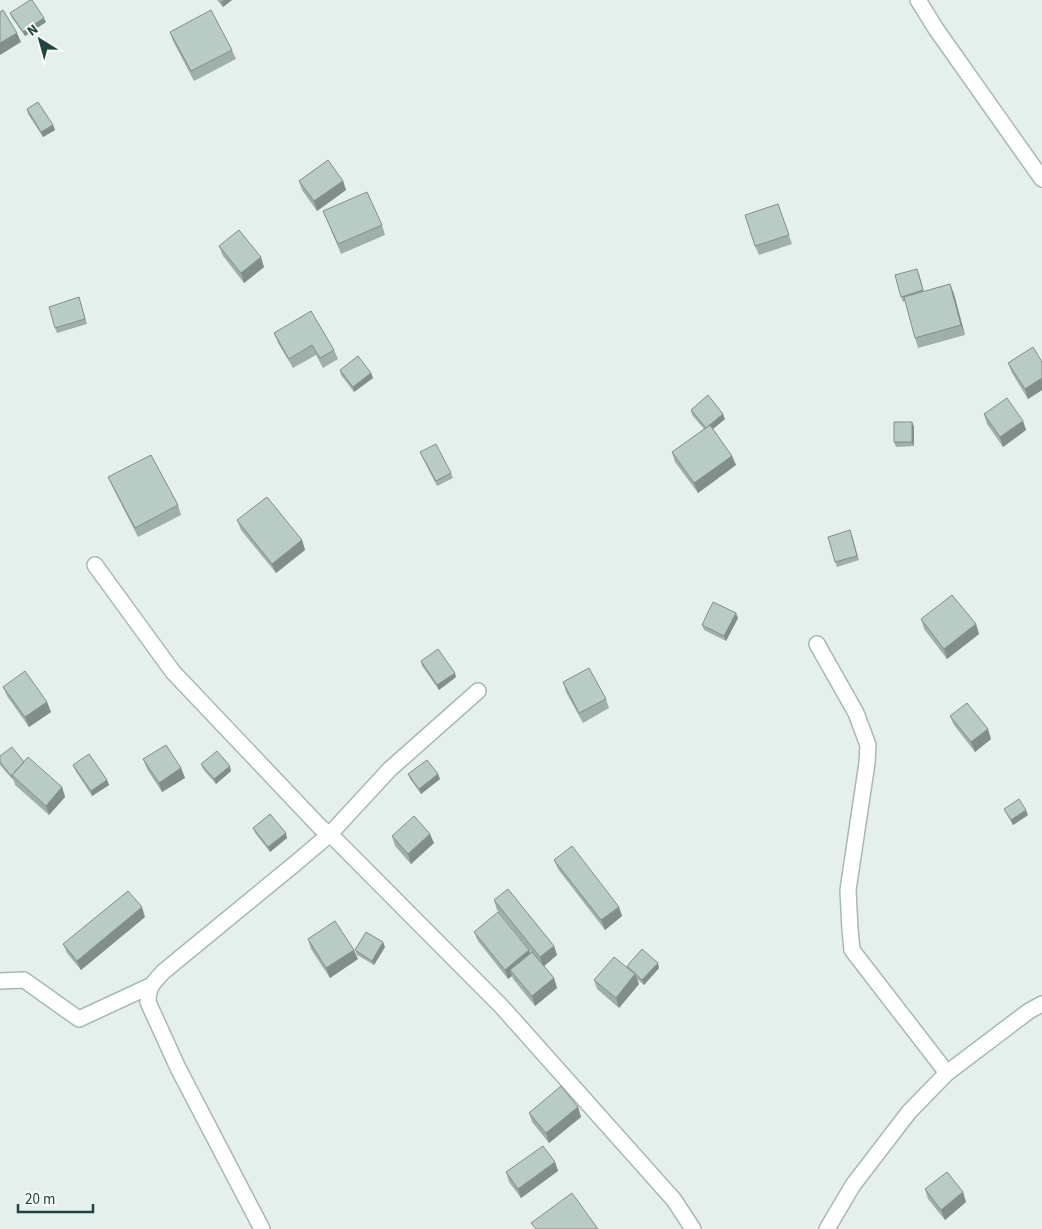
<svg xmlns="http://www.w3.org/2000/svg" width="1042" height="1229" viewBox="0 0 1042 1229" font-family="'Source Sans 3',sans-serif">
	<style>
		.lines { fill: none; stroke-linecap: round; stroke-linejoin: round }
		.minor-casing { stroke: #a6b9b5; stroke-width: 18 }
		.minor { stroke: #fff; stroke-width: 15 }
		.wall { fill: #9fafa9 }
		.shaded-wall { fill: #828e8a }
		.building { fill: #b9cbc5; stroke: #828e8a }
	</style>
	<rect width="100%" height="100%" fill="#e5f0ec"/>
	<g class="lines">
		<g class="minor-casing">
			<path id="minor" d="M918 0 936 29 1042 179
				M95 565 173 672 321 828 330 834 502 1007 674 1200 693 1229
				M817 644 856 713 868 745 867 763 848 890 850 929 852 950 947 1073
				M0 981 24 980 79 1019 150 986
				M262 1229 178 1068 148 1002C148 987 153 983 163 972L297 862 330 834 390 769 478 691
				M827 1229 853 1185 909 1112 947 1073 1029 1011 1042 1004"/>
		</g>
		<use href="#minor" class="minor"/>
	</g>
	<path class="wall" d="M217 0H232L223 7Z
		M10 13 46 22 25 36 12 18Z
		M170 32 232 50 236 59 194 81 173 41Z
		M27 109 53 125 55 130 43 137 28 114Z
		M299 181H343L346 190 317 211 302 190Z
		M778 204 792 244 759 255 755 246Z
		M323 211 382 225 385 235 341 254Z
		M219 246 264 267 244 283 223 256Z
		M919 273 924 292 950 284 954 294 965 335 918 348 915 338 905 301 903 302 901 297Z
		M79 297 87 324 57 333 55 328Z
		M274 333 334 350 338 359 323 368 316 355 293 368 278 343Z
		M1042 362V390L1028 399 1012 373 1008 363Z
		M340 370 371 373 373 378 354 392 341 375Z
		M691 410 725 419 713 429 732 456 736 465 698 493 675 462 672 452 704 429 692 415Z
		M984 414 1023 421 1026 430 1003 447 987 424Z
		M912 422 914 427V446L896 447 894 442Z
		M420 452 451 473 453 478 437 486 422 457Z
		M108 477 178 505 181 515 138 537 112 486Z
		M237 520 302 540 305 550 276 573 241 530Z
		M852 535 859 560 837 567 835 562Z
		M738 618 726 641 704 630 702 625Z
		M921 619 976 624 979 634 947 659 924 629Z
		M421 661 456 677 439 690 422 666Z
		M563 682 606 699 609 708 583 723 566 692Z
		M3 687 47 702 51 712 29 727 7 696Z
		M950 716 991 739 975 752 954 725Z
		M0 756 24 762 62 787 65 797 49 815 15 785 14 781 0 765Z
		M143 759 181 768 185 778 162 792 147 769Z
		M201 764 231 771 216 784 203 769Z
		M73 765 107 780 109 785 92 796 75 770Z
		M408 774H438L440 779 421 794 410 779Z
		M1004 809 1028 815 1013 825 1006 813Z
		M253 828 287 838 270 852 255 833Z
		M392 836 434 843 411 864 395 846Z
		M554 860 619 907 622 916 605 930 558 869Z
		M494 900 554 946 557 955 544 966 554 978 557 988 535 1006 513 979 512 976 508 979 478 941 474 932 529 950 530 953 531 952 497 910Z
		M145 917 81 970 67 953 63 944Z
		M308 939 358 959 330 978 311 949Z
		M385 947 374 965 357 955 355 950Z
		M627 966 659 968 644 985 637 979 639 984 619 1008 597 989 594 980 627 968Z
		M578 1107 581 1117 549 1143 532 1122 529 1113Z
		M555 1162 558 1171 521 1198 509 1182 506 1172Z
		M925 1189 963 1192 966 1202 945 1220 928 1199Z"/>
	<path class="shaded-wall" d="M224 0H232L223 7 221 2Z
		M44 18 46 22 25 36 23 32Z
		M17 33 21 42 0 55V43Z
		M53 125 55 130 43 137 41 132Z
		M343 181 346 190 317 211 314 201Z
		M261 257 264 267 244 283 241 273Z
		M950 284 954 294 965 335 961 325Z
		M371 373 373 378 354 392 353 387Z
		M1042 378V390L1028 399 1025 389Z
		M723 414 725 419 708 433 706 428Z
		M1023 421 1026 430 1003 447 1000 437Z
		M912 422 914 427V446L912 442Z
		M732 456 736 465 698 493 694 483Z
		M302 540 305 550 276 573 272 564Z
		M736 613 738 618 726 641 724 636Z
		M976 624 979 634 947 659 944 649Z
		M455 673 456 677 439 690 437 685Z
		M47 702 51 712 29 727 25 717Z
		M988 729 991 739 975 752 971 742Z
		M230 766 231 771 216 784 214 779Z
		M181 768 185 778 162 792 159 783Z
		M438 774 440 779 421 794 419 789Z
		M107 780 109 785 92 796 91 791Z
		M62 787 65 797 49 815 46 806Z
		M1026 810 1028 815 1013 825 1011 820Z
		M286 833 287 838 270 852 268 847Z
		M430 834 434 843 411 864 408 854Z
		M142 907 145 917 81 970 77 961Z
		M619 907 622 916 605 930 601 920Z
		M383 942 385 947 374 965 372 961Z
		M554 946 557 955 543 967 540 957Z
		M354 950 358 959 330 978 326 968Z
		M529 950 532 960 510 970 512 976 508 979 505 970Z
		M658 963 659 968 644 985 642 980Z
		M635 974 639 984 619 1008 616 998Z
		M554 978 557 988 535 1006 532 996Z
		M578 1107 581 1117 549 1143 546 1133Z
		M555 1162 558 1171 521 1198 518 1189Z
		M963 1192 966 1202 945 1220 941 1210Z"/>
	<path class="building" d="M30 0H32L44 18 23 32 10 13Z
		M3 10 17 33 0 43V12Z
		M211 10 232 50 191 71 170 32Z
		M38 102 53 125 41 132 27 109Z
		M328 160 343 181 314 201 299 181Z
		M367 192 382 225 338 244 323 211Z
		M778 204 789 235 755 246 745 215Z
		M239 230 261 257 241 273 219 246Z
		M917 269 923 290 901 297 895 275Z
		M950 284 961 325 915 338 904 297Z
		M79 297 85 319 55 328 49 307Z
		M311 311 334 350 320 358 312 345 289 359 274 333Z
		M1033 347 1042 362V378L1025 389 1008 363Z
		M358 356 371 373 353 387 340 370Z
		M708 395 723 414 706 428 691 410Z
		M1007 398 1023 421 1000 437 984 414Z
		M894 422H912V442H894Z
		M710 425 732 456 694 483 672 452Z
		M436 444 451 473 436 481 420 452Z
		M151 455 178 505 135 528 108 477Z
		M267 497 302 540 272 564 237 520Z
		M850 530 857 556 835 562 828 537Z
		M952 595 976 624 944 649 921 619Z
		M713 602 736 613 724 636 702 625Z
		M438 649 455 673 437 685 421 661Z
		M589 668 606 699 579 713 563 682Z
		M25 671 47 702 25 717 3 687Z
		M967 703 988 729 971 742 950 716Z
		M166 745 181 768 159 783 143 759Z
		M12 747 24 762 12 775V777L0 762V756Z
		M217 751 230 766 214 779 201 764Z
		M89 754 107 780 91 791 73 765Z
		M28 757 62 787 46 806 12 775Z
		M427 760 438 774 419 789 408 774Z
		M1019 799 1026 810 1011 820 1004 809Z
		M270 814 286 833 268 847 253 828Z
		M414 816 430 834 408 854 392 836Z
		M572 846 619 907 601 920 554 860Z
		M508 889 554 946 540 957 494 900Z
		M128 891 142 907 77 961 63 944Z
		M498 912 529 950 505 970 474 932Z
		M335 921 354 950 326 968 308 939Z
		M366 932 383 942 372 961 355 950Z
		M642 949 658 963 642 980 627 966Z
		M532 952 554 978 532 996 510 970Z
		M614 957 635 974 616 998 594 980Z
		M561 1086 578 1107 546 1133 529 1113Z
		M543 1146 555 1162 518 1189 506 1172Z
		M947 1172 963 1192 941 1210 925 1189Z
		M572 1193 598 1229H536L531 1223Z"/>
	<g transform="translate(40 40) rotate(323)" stroke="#f6fbf9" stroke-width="4" paint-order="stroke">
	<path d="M0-4L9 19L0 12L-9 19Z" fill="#21443f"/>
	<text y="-8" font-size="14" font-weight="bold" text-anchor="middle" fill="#21443f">N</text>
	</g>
	<path d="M18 1204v8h75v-8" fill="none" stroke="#21443f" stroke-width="2.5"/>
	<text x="25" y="1204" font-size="15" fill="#21443f" stroke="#f6fbf9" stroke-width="4" paint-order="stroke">20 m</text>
</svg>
